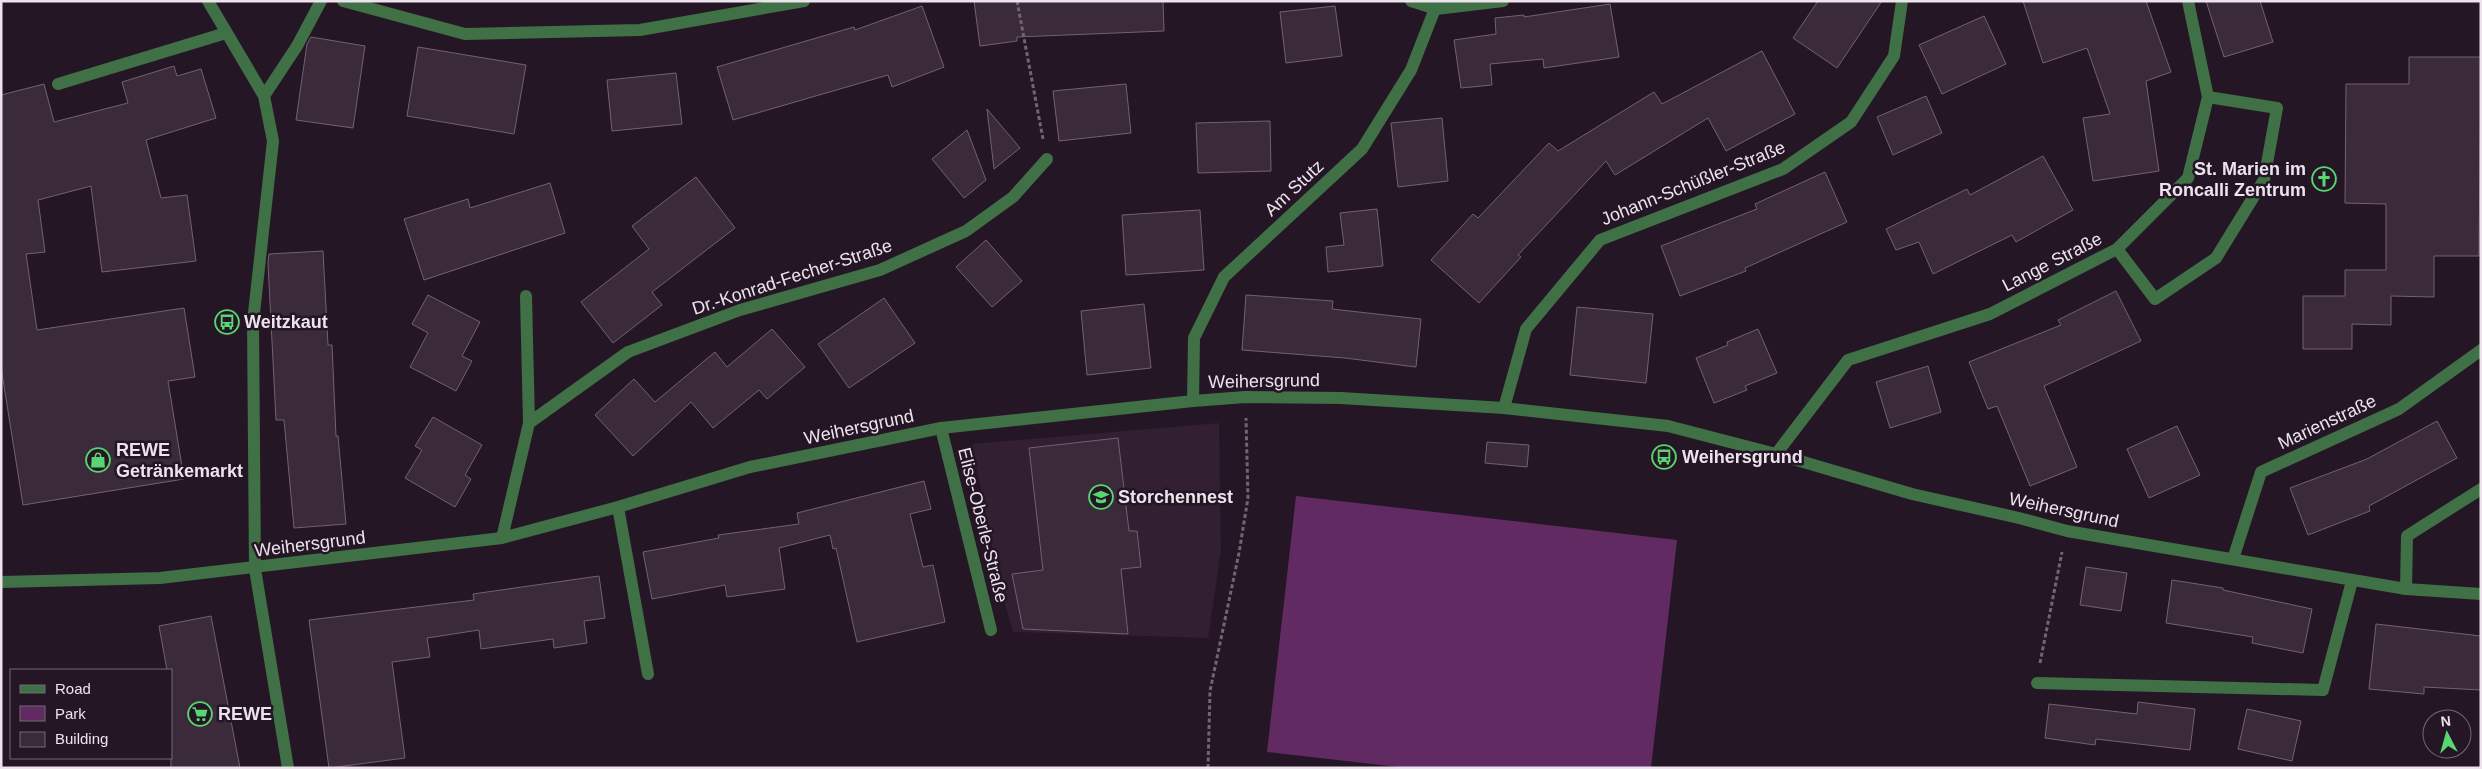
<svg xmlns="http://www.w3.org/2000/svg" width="2482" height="769" viewBox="0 0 2482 769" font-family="Helvetica,sans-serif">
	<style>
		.built { fill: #321f32 }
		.green { fill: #612a63 }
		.building { fill: #3a2a3a; stroke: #736173 }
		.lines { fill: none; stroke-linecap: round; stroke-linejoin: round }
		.path { stroke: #726572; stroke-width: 3; stroke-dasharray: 4 2.5; stroke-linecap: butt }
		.minor { stroke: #3f7046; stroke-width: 12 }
		.labels { text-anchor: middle; stroke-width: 5; stroke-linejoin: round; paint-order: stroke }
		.poi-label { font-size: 18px; font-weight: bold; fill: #ede3ed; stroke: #251625; text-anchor: start }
		.street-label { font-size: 18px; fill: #ede3ed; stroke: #251625 }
	</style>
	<rect width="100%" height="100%" fill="#251625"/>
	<path class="built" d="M1219 423 1221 550 1208 638 1013 632 999 582 972 444Z"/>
	<path class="green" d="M1296 496 1677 540 1651 768H1407L1267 752Z"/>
	<path class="building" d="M974 1H1163L1164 31 1017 37V41L980 46Z
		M1818 1H1882L1837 68 1793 38Z
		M2023 1H2146L2171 72 2146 81 2159 171 2093 181 2083 118 2110 114 2087 48 2043 63Z
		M2206 1H2260L2273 42 2224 57Z
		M1610 4 1619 57 1544 68 1543 59 1490 64 1492 85 1461 88 1454 40 1496 34 1495 18 1524 15V17Z
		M922 6 944 67 892 87 888 75 733 120 717 67 854 27 855 30Z
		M1335 6 1342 56 1286 63 1280 12Z
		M1984 16 2006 64 1942 94 1919 45Z
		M311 37 365 46 353 128 296 120 307 44Z
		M418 47 526 65 514 134 407 116Z
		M1762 51 1795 114 1726 151 1708 118 1615 175 1606 161 1518 255 1521 257 1479 303 1431 260 1473 214 1478 218 1549 143 1558 151 1654 92 1662 104Z
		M2409 57H2481L2479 256H2434V297L2391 296V325L2352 324V349H2303V296H2345V270H2386V204L2345 203 2346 84H2409Z
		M174 66 177 76 201 69 216 118 146 140 161 198 187 195 196 261 102 272 91 186 38 200 45 252 26 254 37 330 184 308 195 377 168 381 184 479 23 505 1 367V95L44 84 54 122 128 103 122 82Z
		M676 73 682 124 612 131 607 80Z
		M1126 84 1131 133 1059 141 1053 91Z
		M1926 96 1942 133 1893 155 1877 117Z
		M987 109 1020 148 994 169Z
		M1442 118 1448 181 1398 187 1391 123Z
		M1270 121 1271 171 1198 173 1196 123Z
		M967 130 986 180 964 198 932 159Z
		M2043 156 2073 210 2016 242 2012 235 1933 274 1919 242 1896 250 1886 229 1967 189 1970 195Z
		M1825 172 1847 222 1745 268 1746 271 1680 296 1661 246 1757 209 1755 204Z
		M696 177 735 228 652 292 662 305 613 343 581 302 649 249 632 226Z
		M550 183 565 233 424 280 404 219 468 199 470 208Z
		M1377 209 1383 266 1328 272 1326 247 1344 245 1340 213Z
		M1200 210 1204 270 1126 275 1122 215Z
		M986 240 1022 281 992 307 956 267Z
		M323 251 328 345H332L336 436H338L346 524 294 528 284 420H276L268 263 269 254Z
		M2116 291 2141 341 2044 386 2077 467 2030 486 1997 406 1988 409 1969 362 2061 325 2058 320Z
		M428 295 480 322 462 356 472 361 456 391 410 367 428 333 412 324Z
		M1246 295 1333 301 1332 309 1421 319 1416 367 1345 358 1242 350Z
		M884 298 915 343 849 388 818 344Z
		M1144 304 1151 368 1087 375 1081 311Z
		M1577 307 1653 314 1646 383 1570 375Z
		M772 329 805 367 767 399 759 390 713 428 691 402 633 456 595 415 634 379 655 402 715 352 727 367Z
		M1758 329 1777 373 1745 386 1747 390 1714 403 1696 358 1728 345 1727 342Z
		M1928 366 1941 412 1890 428 1876 382Z
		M433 417 482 445 465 475 471 479 455 507 405 478 422 450 415 446Z
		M2437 421 2457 458 2369 506 2370 511 2308 535 2290 488 2367 459Z
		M2177 426 2200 475 2149 498 2127 449Z
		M1118 438 1129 531H1137L1141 567 1121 569 1128 634 1023 629 1012 574 1043 570 1029 448Z
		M1487 442 1529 445 1527 467 1485 463Z
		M924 481 931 509 910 514 923 567 933 565 945 622 857 642 836 548 833 549 830 535 779 548 785 589 727 597 725 585 652 599 643 552 719 538 718 535 799 524 797 513Z
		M2086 567 2127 573 2121 611 2080 605Z
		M599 576 605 618 584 621 587 643 554 648 553 639 481 649 479 630 427 638 430 657 392 662 405 758 329 768 309 620 474 600 473 594Z
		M2172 580 2223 588V590L2312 609 2303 653 2252 643 2253 637 2166 623Z
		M211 616 240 768H171V670H167L159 626Z
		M2376 624 2481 636V690L2424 687V694L2369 689Z
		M2138 702 2195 709 2190 750 2096 739 2095 745 2045 738 2049 704 2137 714Z
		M2247 709 2301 721 2292 761 2238 749Z"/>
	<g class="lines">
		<path class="path" d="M1017 1 1043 139
			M2040 663 2062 552
			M1208 768 1210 691 1239 553 1248 498 1246 418"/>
		<path class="minor" d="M208 1 264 96 273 141 253 322 255 569 288 768
			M343 1 465 34 640 30 804 1
			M1411 1 1436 9 1503 1
			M58 84 226 33
			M264 96 297 46 321 1
			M2117 249 2155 299 2216 258 2264 180 2277 108 2208 97
			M526 296 529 423
			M1193 401 1194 338 1224 277 1362 149 1411 70 1438 1
			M1504 408 1526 329 1600 240 1783 169 1851 122 1894 56 1902 1
			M941 428 991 630
			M1776 454 1848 360 1990 314 2117 249 2188 178 2208 97 2188 1
			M618 507 648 674
			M502 538 529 423 628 352 740 310 880 270 966 231 1013 197 1047 159
			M2233 559 2261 472 2399 409 2481 350
			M1 582 160 578 502 538 618 507 750 467 941 428 1193 401 1245 397 1341 398 1504 408 1668 426 1776 454 1912 494 2019 518 2067 531 2406 589 2481 594
			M2406 589 2407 536 2481 489
			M2037 683 2323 690 2352 581"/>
	</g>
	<defs>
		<g id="church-ring" transform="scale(1.25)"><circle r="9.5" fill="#251625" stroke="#57d671" stroke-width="1.5"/><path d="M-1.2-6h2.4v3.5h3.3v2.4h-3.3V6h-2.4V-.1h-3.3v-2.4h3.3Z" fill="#57d671"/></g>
		<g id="bus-ring" transform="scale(1.25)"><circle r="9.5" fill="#251625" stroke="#57d671" stroke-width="1.5"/><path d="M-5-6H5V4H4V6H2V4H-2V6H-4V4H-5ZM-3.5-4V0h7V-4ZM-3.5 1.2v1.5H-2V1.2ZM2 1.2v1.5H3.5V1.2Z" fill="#57d671"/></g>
		<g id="shop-ring" transform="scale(1.25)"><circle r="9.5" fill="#251625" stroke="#57d671" stroke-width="1.5"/><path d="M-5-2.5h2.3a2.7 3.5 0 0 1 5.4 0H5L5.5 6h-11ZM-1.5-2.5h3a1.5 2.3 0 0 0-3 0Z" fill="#57d671"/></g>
		<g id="school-ring" transform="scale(1.25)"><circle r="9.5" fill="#251625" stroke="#57d671" stroke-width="1.5"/><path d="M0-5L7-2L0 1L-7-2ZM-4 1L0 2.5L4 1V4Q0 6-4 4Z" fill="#57d671"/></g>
		<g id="supermarket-ring" transform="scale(1.25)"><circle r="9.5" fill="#251625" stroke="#57d671" stroke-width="1.5"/><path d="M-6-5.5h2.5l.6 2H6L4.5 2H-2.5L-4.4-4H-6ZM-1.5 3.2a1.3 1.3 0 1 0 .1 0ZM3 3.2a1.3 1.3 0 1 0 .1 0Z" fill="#57d671"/></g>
	</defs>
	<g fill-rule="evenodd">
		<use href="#church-ring" x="2324" y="179"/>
		<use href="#bus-ring" x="227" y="322"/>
		<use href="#bus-ring" x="1664" y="457"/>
		<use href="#shop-ring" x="98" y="460"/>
		<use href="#school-ring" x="1101" y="497"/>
		<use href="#supermarket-ring" x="200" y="714"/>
	</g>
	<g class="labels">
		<g class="poi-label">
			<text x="2306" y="175" text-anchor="end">St. Marien im<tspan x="2306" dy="21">Roncalli Zentrum</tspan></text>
			<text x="244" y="328">Weitzkaut</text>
			<text x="116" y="456">REWE<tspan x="116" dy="21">Getränkemarkt</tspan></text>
			<text x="1682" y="463">Weihersgrund</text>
			<text x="1118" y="503">Storchennest</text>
			<text x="218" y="720">REWE</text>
		</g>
		<g class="street-label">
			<text transform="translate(1693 183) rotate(-22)" y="6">Johann-Schüßler-Straße</text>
			<text transform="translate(1294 188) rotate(-43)" y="6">Am Stutz</text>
			<text transform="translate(2052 262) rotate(-27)" y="6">Lange Straße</text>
			<text transform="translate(792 277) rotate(-18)" y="6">Dr.-Konrad-Fecher-Straße</text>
			<text transform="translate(1264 381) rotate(-1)" y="6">Weihersgrund</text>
			<text transform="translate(2327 422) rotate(-25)" y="6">Marienstraße</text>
			<text transform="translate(859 427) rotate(-12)" y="6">Weihersgrund</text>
			<text transform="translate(2064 510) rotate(12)" y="6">Weihersgrund</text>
			<text transform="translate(983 525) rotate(76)" y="6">Elise-Oberle-Straße</text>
			<text transform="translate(310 544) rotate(-7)" y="6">Weihersgrund</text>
		</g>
	</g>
	<rect width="2482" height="769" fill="none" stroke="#ede3ed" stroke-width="5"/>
	<rect x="10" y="669" width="162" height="90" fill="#251625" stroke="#756875"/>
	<rect x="20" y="685" width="25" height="8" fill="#3f7046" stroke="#756875"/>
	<text x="55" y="694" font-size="15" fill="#ede3ed">Road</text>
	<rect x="20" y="706" width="25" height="15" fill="#612a63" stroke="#756875"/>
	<text x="55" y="719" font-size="15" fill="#ede3ed">Park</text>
	<rect x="20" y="732" width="25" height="15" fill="#3a2a3a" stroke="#756875"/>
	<text x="55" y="744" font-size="15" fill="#ede3ed">Building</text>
	<g transform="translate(2447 734) rotate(354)"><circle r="24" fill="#251625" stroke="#756875"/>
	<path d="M0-4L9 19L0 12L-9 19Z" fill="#57d671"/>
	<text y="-8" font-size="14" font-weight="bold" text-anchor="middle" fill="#ede3ed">N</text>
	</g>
</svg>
